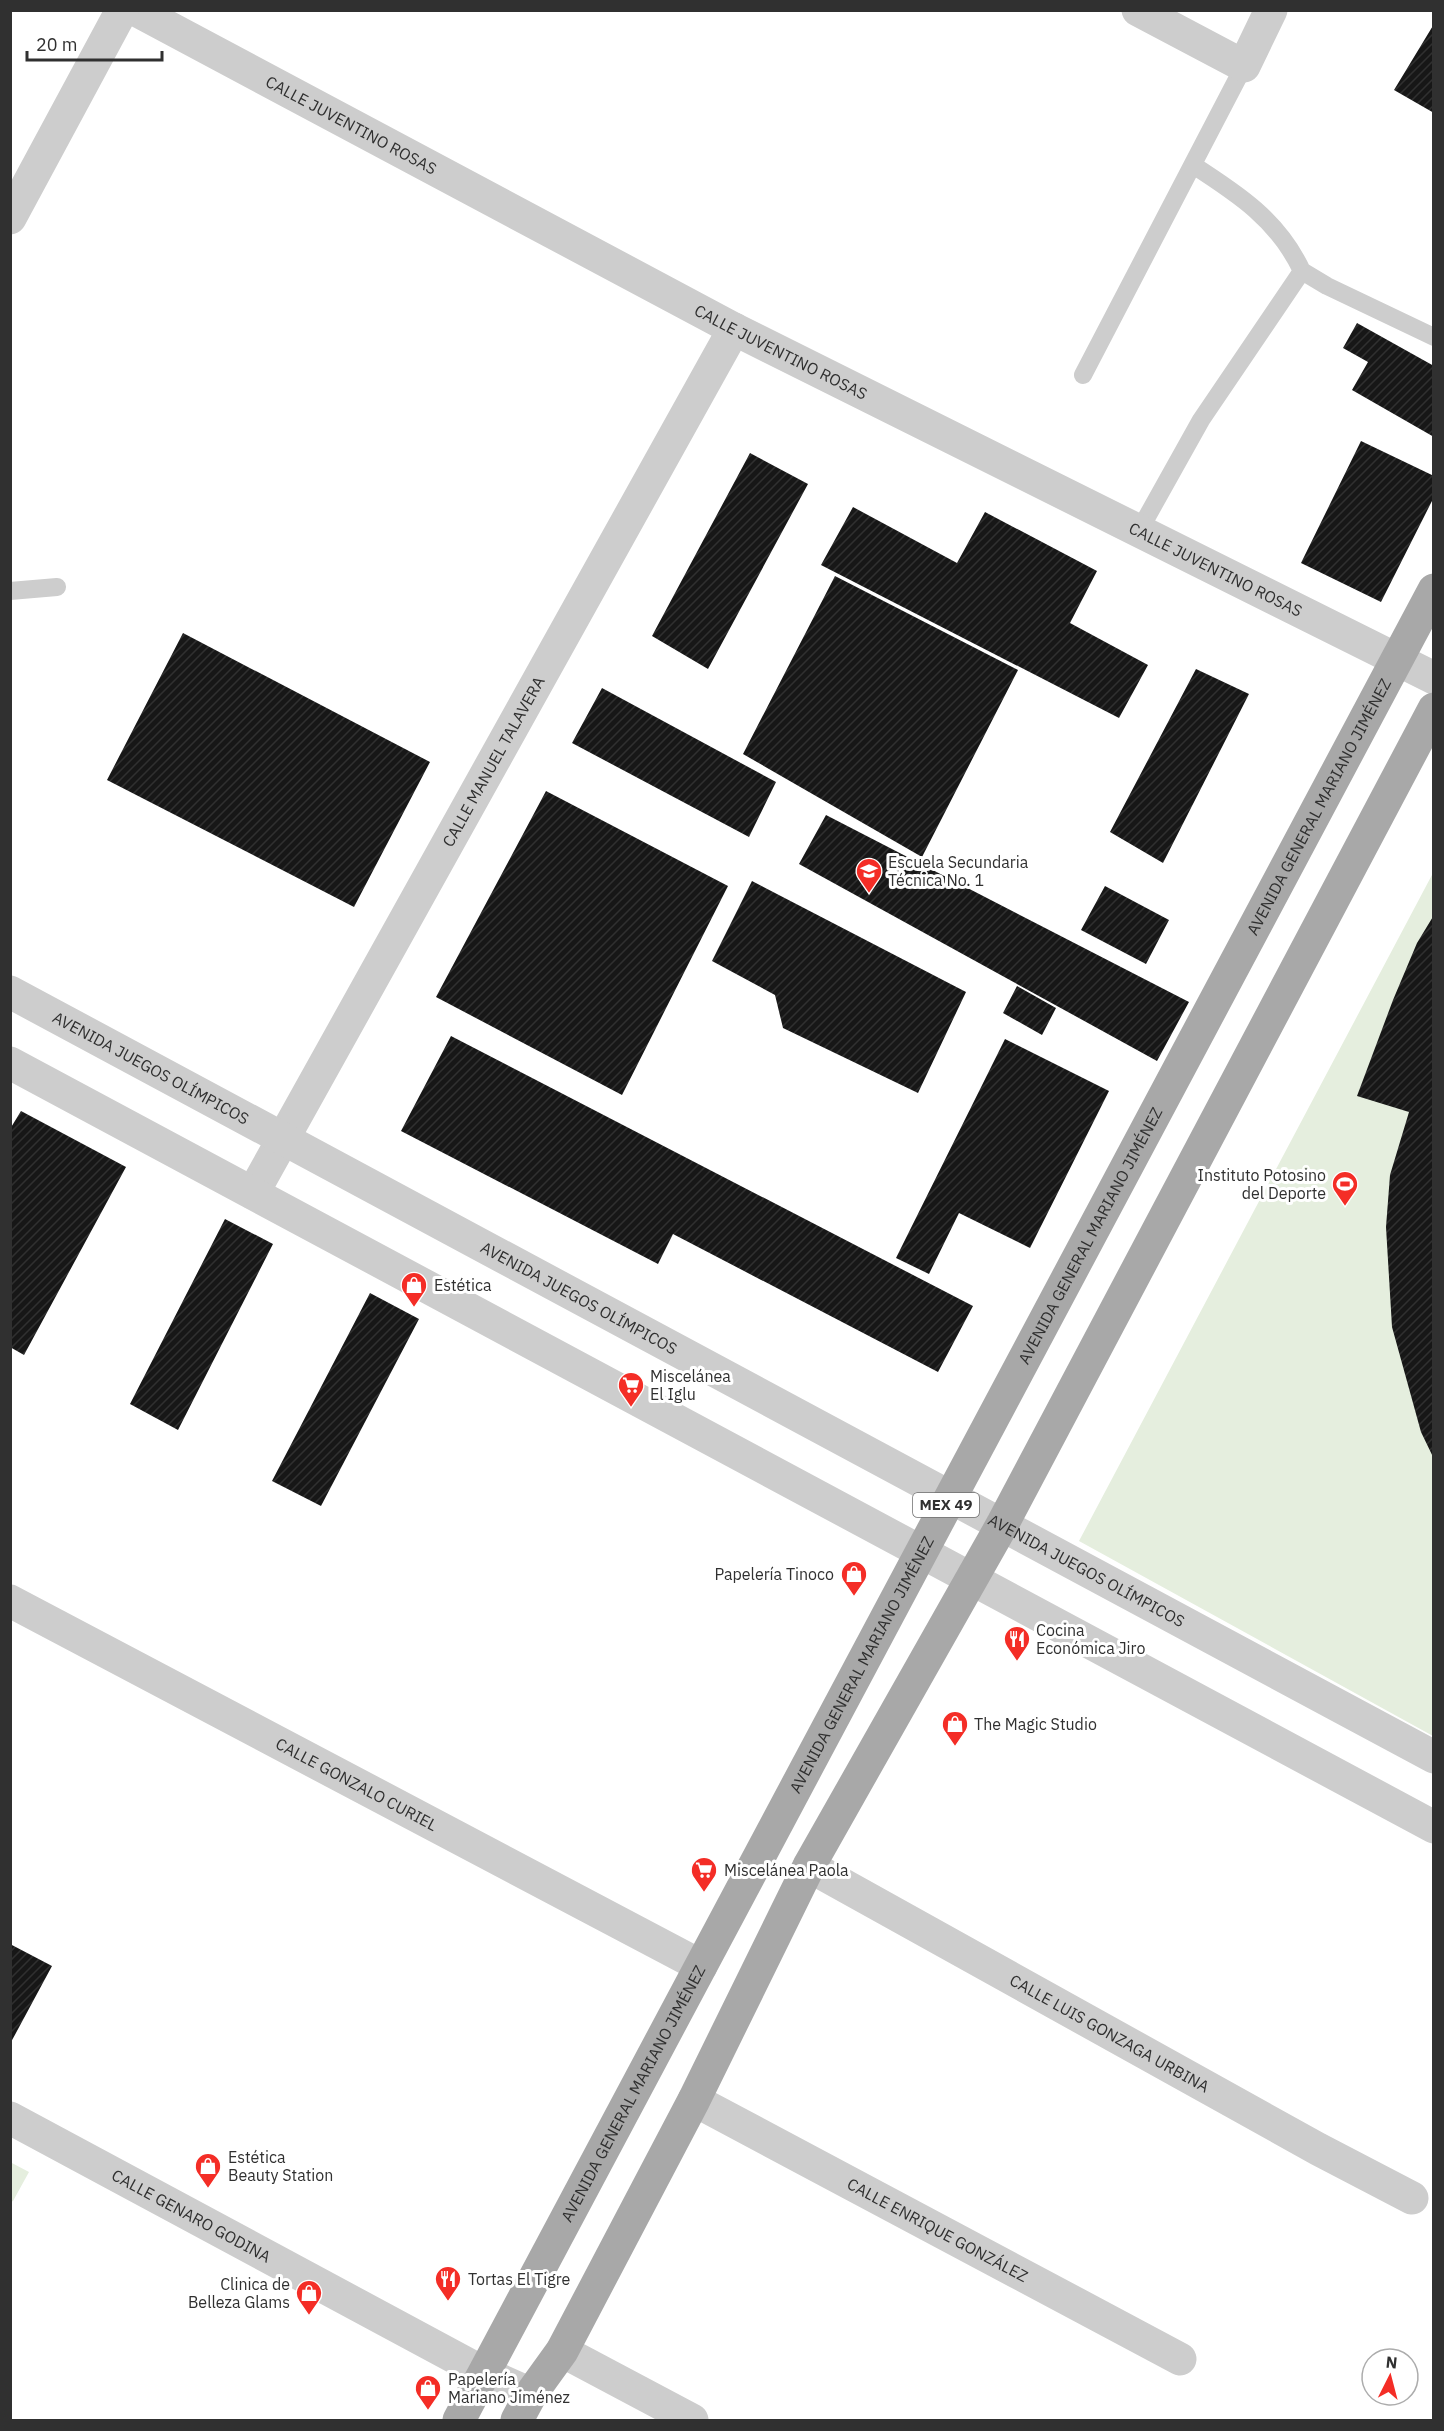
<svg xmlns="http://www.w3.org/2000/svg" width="1444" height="2431" viewBox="0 0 1444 2431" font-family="'IBM Plex Sans',sans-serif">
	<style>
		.garden { fill: #e5eede }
		.building { fill: url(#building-hatch) }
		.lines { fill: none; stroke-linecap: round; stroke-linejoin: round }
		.service { stroke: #cdcdcd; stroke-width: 18 }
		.minor { stroke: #cdcdcd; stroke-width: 33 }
		.tertiary { stroke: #cdcdcd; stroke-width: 33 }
		.primary { stroke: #a8a8a8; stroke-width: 33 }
		.labels { text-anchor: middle; stroke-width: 6; stroke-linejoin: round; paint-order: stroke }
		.shield { fill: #fff; stroke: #6e6e6e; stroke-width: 1.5 }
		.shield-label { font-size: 15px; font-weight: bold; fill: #303030 }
		.street-label { font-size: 16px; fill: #303030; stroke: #fff }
		.poi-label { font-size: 16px; fill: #303030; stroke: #fff; text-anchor: start }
	</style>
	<defs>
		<pattern id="building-hatch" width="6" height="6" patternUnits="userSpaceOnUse" patternTransform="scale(1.5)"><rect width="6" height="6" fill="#171717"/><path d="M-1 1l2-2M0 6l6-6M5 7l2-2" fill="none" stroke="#303030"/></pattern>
	</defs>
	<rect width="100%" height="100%" fill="#fff"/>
	<path class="garden" d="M1433 873V1736L1079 1541Z
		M10 2162 29 2172 13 2201 11 2202Z"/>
	<path class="building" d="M1434 24V113L1394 90Z
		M1357 323 1434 366V437L1352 390 1368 362 1343 348Z
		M1361 441 1434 476V497L1381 602 1301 563Z
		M750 453 808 484 708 669 652 636Z
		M853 507 957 563 985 512 1097 571 1070 623 1148 665 1119 718 821 565Z
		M835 576 1018 670 922 857 743 754Z
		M183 633 430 762 354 907 107 780Z
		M1196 669 1249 694 1163 863 1110 832Z
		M602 688 776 782 749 837 572 743Z
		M546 791 728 886 622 1095 436 997Z
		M826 815 1189 1002 1157 1061 799 864Z
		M752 881 966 992 918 1093 783 1028 775 995 712 961Z
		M1105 886 1169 920 1146 964 1081 930Z
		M1434 915V1459L1421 1432 1392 1327 1386 1227 1390 1175 1409 1112 1357 1096 1393 1000 1417 943Z
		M1017 986 1056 1008 1042 1035 1003 1013Z
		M451 1036 973 1306 938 1372 673 1234 658 1264 401 1131Z
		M1005 1039 1109 1091 1030 1248 959 1213 929 1274 896 1258Z
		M21 1111 126 1167 24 1355 10 1347V1129Z
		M225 1219 273 1244 178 1430 130 1404Z
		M370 1293 419 1319 321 1506 272 1481Z
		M10 1944 52 1966 10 2044Z"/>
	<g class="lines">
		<path class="service" d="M1193 165C1238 194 1278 220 1302 271
			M1083 375 1244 66
			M1139 531 1201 420 1302 271 1327 286 1434 337
			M10 591 57 587"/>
		<g class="minor">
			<path id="s1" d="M136 10 734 329 1434 678"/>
			<path d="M1138 10 1244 66 1271 10"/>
			<path d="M10 218 122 10"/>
			<path id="s2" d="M253 1193 734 329"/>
			<path id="s3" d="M10 1601 701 1966"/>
			<path id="s4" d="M809 1866 1318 2149 1412 2198"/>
			<path id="s5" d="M694 2100 1180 2359"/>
			<path id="s6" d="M10 2118 484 2373 531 2394"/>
			<path d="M562 2351 692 2420"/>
		</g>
		<g class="tertiary">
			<path id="s7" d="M10 992 1434 1757"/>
			<path d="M10 1063 1434 1827"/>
		</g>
		<g class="primary">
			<path id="s8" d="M459 2420 1434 590"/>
			<path d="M517 2420 531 2394 562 2351 694 2100 809 1866 1002 1525 1434 709"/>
		</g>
	</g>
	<defs>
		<g id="school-pin" transform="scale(1.35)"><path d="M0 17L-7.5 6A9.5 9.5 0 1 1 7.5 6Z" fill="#f42d26" stroke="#fff"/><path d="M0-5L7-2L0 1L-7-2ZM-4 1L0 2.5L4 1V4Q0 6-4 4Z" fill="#fff"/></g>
		<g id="stadium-pin" transform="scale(1.35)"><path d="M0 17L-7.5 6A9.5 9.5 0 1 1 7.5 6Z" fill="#f42d26" stroke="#fff"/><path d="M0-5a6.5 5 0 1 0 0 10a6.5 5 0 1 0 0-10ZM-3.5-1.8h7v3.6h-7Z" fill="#fff"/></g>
		<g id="shop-pin" transform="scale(1.35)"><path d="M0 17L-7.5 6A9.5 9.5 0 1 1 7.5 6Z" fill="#f42d26" stroke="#fff"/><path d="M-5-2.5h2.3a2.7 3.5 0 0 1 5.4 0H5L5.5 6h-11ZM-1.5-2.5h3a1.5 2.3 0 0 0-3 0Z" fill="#fff"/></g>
		<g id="supermarket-pin" transform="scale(1.35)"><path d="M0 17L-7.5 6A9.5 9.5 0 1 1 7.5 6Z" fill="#f42d26" stroke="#fff"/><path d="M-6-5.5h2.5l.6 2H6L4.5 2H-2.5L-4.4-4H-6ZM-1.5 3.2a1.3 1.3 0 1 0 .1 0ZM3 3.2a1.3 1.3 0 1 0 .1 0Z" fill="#fff"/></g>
		<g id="restaurant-pin" transform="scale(1.35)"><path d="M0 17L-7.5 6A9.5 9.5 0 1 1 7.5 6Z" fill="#f42d26" stroke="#fff"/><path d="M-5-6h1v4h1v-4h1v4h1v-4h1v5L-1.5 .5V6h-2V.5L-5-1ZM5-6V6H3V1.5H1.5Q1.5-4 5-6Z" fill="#fff"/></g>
	</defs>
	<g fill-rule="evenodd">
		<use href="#school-pin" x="869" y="871"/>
		<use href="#stadium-pin" x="1345" y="1184"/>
		<use href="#shop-pin" x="414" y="1285"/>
		<use href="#supermarket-pin" x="631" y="1385"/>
		<use href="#shop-pin" x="854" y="1574"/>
		<use href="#restaurant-pin" x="1017" y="1639"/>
		<use href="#shop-pin" x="955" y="1724"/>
		<use href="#supermarket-pin" x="704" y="1870"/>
		<use href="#shop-pin" x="208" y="2166"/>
		<use href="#restaurant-pin" x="448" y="2279"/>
		<use href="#shop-pin" x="309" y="2293"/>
		<use href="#shop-pin" x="428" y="2388"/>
	</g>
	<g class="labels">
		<rect class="shield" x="913" y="1493" width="66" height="24" rx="4.5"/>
		<g class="shield-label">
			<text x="946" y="1510">MEX 49</text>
		</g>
		<g class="street-label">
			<text dy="6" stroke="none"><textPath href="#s1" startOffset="244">CALLE JUVENTINO ROSAS</textPath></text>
			<text dy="6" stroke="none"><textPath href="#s1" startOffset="730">CALLE JUVENTINO ROSAS</textPath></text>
			<text dy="6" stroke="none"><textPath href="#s1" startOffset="1216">CALLE JUVENTINO ROSAS</textPath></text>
			<text dy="6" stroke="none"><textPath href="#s2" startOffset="494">CALLE MANUEL TALAVERA</textPath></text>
			<text dy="6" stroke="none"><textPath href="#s8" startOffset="1828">AVENIDA GENERAL MARIANO JIMÉNEZ</textPath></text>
			<text dy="6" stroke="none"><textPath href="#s7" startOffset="160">AVENIDA JUEGOS OLÍMPICOS</textPath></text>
			<text dy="6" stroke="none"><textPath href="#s8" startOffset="1342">AVENIDA GENERAL MARIANO JIMÉNEZ</textPath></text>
			<text dy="6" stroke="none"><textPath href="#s7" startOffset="646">AVENIDA JUEGOS OLÍMPICOS</textPath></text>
			<text dy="6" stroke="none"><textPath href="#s7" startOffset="1222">AVENIDA JUEGOS OLÍMPICOS</textPath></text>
			<text dy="6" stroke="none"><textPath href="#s8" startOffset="856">AVENIDA GENERAL MARIANO JIMÉNEZ</textPath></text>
			<text dy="6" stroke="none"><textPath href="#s3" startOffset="392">CALLE GONZALO CURIEL</textPath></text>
			<text dy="6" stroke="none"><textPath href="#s4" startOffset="344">CALLE LUIS GONZAGA URBINA</textPath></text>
			<text dy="6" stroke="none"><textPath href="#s8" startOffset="370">AVENIDA GENERAL MARIANO JIMÉNEZ</textPath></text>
			<text dy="6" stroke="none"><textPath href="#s6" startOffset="206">CALLE GENARO GODINA</textPath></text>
			<text dy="6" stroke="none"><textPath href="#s5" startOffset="276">CALLE ENRIQUE GONZÁLEZ</textPath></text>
		</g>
		<g class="poi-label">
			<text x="888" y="868">Escuela Secundaria<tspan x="888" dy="18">Técnica No. 1</tspan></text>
			<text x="1326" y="1181" text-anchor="end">Instituto Potosino<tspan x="1326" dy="18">del Deporte</tspan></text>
			<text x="434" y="1291">Estética</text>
			<text x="650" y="1382">Miscelánea<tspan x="650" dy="18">El Iglu</tspan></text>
			<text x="834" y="1580" text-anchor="end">Papelería Tinoco</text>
			<text x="1036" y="1636">Cocina<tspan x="1036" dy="18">Económica Jiro</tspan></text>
			<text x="974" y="1730">The Magic Studio</text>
			<text x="724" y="1876">Miscelánea Paola</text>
			<text x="228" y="2163">Estética<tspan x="228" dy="18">Beauty Station</tspan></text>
			<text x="468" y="2285">Tortas El Tigre</text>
			<text x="290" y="2290" text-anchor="end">Clinica de<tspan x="290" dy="18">Belleza Glams</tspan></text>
			<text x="448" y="2385">Papelería<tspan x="448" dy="18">Mariano Jiménez</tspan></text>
		</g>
	</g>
	<rect width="1444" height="2431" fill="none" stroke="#303030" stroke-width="24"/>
	<g transform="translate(1390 2377) rotate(6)"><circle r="28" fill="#ffffff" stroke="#acacac" stroke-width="1.5"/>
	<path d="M0-4.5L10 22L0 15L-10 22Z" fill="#f42d26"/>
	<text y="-9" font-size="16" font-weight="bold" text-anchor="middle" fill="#303030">N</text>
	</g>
	<path d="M27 51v9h135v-9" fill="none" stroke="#303030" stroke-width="3"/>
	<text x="36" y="51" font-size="18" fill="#303030" stroke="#ffffff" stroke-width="4.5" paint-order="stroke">20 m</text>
</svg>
